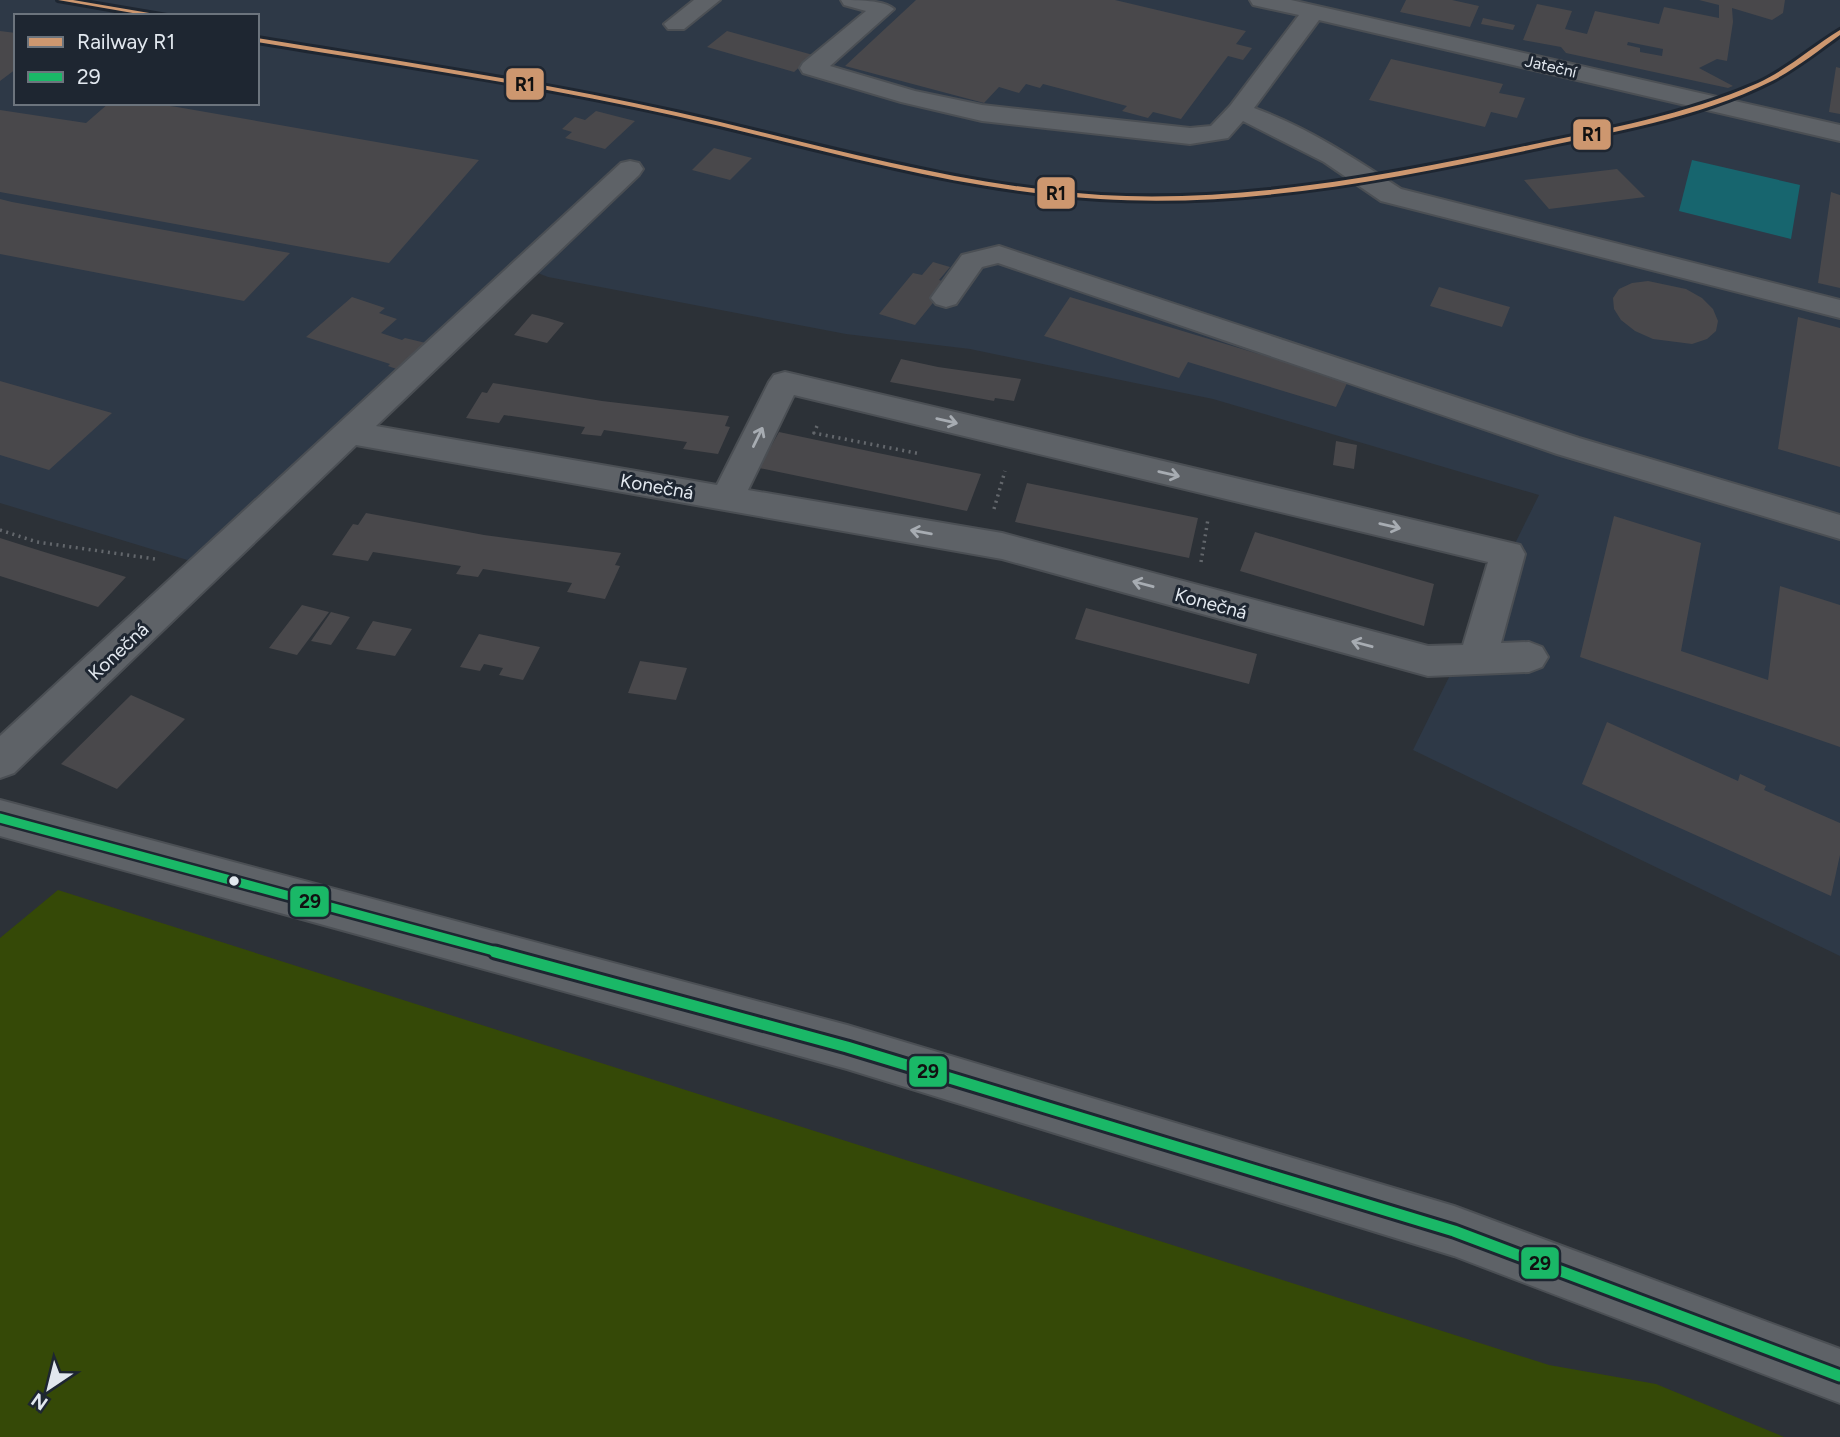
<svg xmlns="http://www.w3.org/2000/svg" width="1840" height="1437" viewBox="0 0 1840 1437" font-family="Figtree,sans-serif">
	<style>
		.built { fill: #2e3947; fill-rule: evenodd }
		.green { fill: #354907 }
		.water { fill: #17656e }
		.building { fill: #49484b; fill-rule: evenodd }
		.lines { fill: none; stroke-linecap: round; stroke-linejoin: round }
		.minor-casing { stroke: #4b4f54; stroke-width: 4 }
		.path { stroke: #63676c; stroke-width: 3.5; stroke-dasharray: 2 4.5; stroke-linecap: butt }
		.minor { fill: #5e6267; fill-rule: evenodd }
		.bus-1-far1-casing { stroke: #1e2631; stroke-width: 14 }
		.bus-1-casing { stroke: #1e2631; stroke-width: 17 }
		.bus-1-far1 { stroke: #1ab867; stroke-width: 9 }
		.bus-1 { stroke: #1ab867; stroke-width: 11 }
		.rail-1-casing { stroke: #1e2631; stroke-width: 6 }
		.rail-1 { fill: #cd976f; fill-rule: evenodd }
		.oneway { stroke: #a7acb2 }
		.bus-dot { fill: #e2e8ef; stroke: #1e2631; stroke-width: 2.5 }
		.labels { text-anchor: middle; stroke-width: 6; stroke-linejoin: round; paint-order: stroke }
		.far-street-label { font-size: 16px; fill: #e2e8ef; stroke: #1e2631 }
		.street-label { font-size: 19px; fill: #e2e8ef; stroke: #1e2631 }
		.line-badge { stroke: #1e2631; stroke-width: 2.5 }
		.pale-badge-label { font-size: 19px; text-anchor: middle; font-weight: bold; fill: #111 }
	</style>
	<rect width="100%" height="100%" fill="#2c3137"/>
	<path class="built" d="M0 0H1840V956L1413 750 1539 495 1213 399 970 349 846 334 548 277 512 263 194 562 0 503ZM16 16H257V103H16Z"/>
	<path class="green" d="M58 890 1549 1365 1656 1384 1784 1437H0V938Z"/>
	<path class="water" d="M1692 160 1800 185 1791 239 1679 211Z"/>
	<path class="building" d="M916 0H1115L1246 31 1236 44 1252 48 1243 60 1228 56 1181 119 1153 112 1148 118 1122 111 1127 106 1043 84 1040 88 1026 84 1019 93 999 87 984 103 845 66Z
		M1406 0H1452L1479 6 1470 27 1400 12Z
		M1699 0H1785L1783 13 1772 20 1732 8 1733 22 1727 61 1717 59 1699 68 1733 86 1728 88 1566 53 1561 47 1523 40 1537 4 1572 11 1565 29 1587 34 1595 11 1659 24 1664 7 1719 18V5ZM1628 42 1663 49 1662 56 1640 52V48L1627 45Z
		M1483 18 1515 25 1513 30 1481 24Z
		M0 31 16 33V69L0 81Z
		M727 31 813 55 794 72 707 47Z
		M1391 59 1503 84 1499 93 1525 98 1517 118 1491 112 1485 127 1369 100Z
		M1836 67 1840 68V114L1829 112Z
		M109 103H150L177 107 479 160 389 263 0 192V110L86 123Z
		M596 111 635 121 605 149 565 138 572 132 562 129 575 117 585 120Z
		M714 148 752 158 730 180 692 170Z
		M1617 169 1645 197 1549 209 1524 180Z
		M1831 192 1840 195V288L1818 283Z
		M0 199 12 202 290 253 244 301 0 254Z
		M933 262 950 267 939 280 949 283 915 325 879 314 913 273 922 275Z
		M1648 281 1686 289 1702 298 1713 309 1718 321 1716 331 1707 339 1692 344 1653 339 1635 331 1621 320 1614 309 1613 298 1619 289 1632 283Z
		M1439 287 1510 307 1502 327 1430 306Z
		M352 297 385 308 379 313 397 319 381 333 402 340 405 338 430 344 402 371 388 366 390 364 306 337Z
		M1070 297 1348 381 1336 407 1188 362 1179 378 1044 336Z
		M532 314 548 318 564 323 547 343 514 335Z
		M1798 317 1840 328V467L1778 449Z
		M901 359 938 367 1021 379 1014 401 995 398 994 401 890 382Z
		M0 381 112 413 49 470 0 455Z
		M493 383 602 401 729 416 725 426 730 427 718 454 683 449 687 442 604 430 601 436 581 434 585 427 504 415 499 423 466 418 482 392 487 393Z
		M779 432 878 453 981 474 967 511 759 468Z
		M1336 441 1357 445 1354 469 1333 465Z
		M1027 483 1198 518 1189 558 1015 522Z
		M366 513 484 535 621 553 615 565 620 566 605 599 567 592 572 583 483 569 478 577 456 574 461 566 373 552 368 561 332 555 353 524 358 525Z
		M1614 516 1701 543 1681 651 1768 680 1780 586 1840 605V747L1580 657Z
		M1255 532 1434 584 1424 626 1240 571Z
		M0 538 41 551 126 577 98 607 79 601 0 576Z
		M302 605 329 612 297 655 269 648Z
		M1086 608 1257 654 1249 684 1075 639Z
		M331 612 350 617 331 645 311 641Z
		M373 621 412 629 395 656 356 649Z
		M479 634 540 647 523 680 499 675 503 668 484 664 480 671 460 667Z
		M640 661 687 668 676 700 628 693Z
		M131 695 185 719 117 789 61 764Z
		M1607 722 1738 781 1740 774 1766 786 1764 790 1840 823V855L1831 896 1582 784Z"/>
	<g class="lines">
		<g class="minor-casing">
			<path id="minor" d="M694 0H720L684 29H668L664 24Z
				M841 0C857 0 884 0 894 9L830 66 915 91 982 105 1190 128 1211 126 1230 106 1299 15 1253 5 1250 0H1291L1840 125V141L1319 20 1254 108C1307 127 1354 158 1401 189L1840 300V318L1381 201 1324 162 1243 121 1228 138 1190 144 982 121 901 102 803 73 800 68 803 63 866 11 844 5Z
				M630 161 639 163 643 169 639 175 376 426 717 485 769 382 774 375 785 372 1520 545 1525 554 1501 643 1529 642 1542 647 1548 657 1542 667 1529 672 1428 676 1002 559 356 445 14 773 0 778V736L621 163ZM794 395 1488 562 1463 645 1428 646 1002 533 748 490Z
				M999 246 1579 438 1840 515V539L1557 454 998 263 982 267 956 304 946 307 936 304 931 298 962 255Z
				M0 800 847 1025 1454 1206 1840 1349V1403L1454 1256 847 1069 0 836Z"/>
		</g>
		<path class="path" d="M817 426 814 433 921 454
			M994 509 1005 471
			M0 530 37 542 155 559
			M1201 562 1208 519"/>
		<use href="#minor" class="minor"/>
		<g class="bus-1-far1-casing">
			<path id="bus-1-far1" d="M0 818 501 953"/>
		</g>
		<g class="bus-1-casing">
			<path id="bus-1" d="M495 952 847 1047 1454 1231 1840 1376"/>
		</g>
		<use href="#bus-1-far1" class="bus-1-far1"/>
		<use href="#bus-1" class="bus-1"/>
		<g class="rail-1-casing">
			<path id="rail-1" d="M58 0H73L167 16H150Z
				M1840 30V35C1818 51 1797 68 1772 81 1697 119 1611 132 1529 150 1388 180 1245 208 1100 199 956 191 816 147 676 116 537 85 397 65 257 42V38C397 61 537 81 676 112 816 143 956 186 1101 195 1245 203 1389 175 1530 145 1607 129 1685 115 1758 83 1788 69 1812 47 1840 30Z"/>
		</g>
		<use href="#rail-1" class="rail-1"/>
	</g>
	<defs><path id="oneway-shaft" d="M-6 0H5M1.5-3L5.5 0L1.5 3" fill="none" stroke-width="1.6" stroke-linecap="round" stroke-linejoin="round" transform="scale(1.75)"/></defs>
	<g class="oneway">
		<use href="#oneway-shaft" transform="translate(947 421) rotate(13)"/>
		<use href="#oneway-shaft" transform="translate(758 437) rotate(-64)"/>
		<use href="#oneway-shaft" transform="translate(1169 474) rotate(13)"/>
		<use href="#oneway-shaft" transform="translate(1390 526) rotate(13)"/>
		<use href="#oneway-shaft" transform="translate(921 532) rotate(-170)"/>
		<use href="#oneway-shaft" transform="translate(1143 584) rotate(-165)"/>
		<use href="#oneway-shaft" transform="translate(1362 644) rotate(-165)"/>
	</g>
	<circle class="bus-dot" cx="234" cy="881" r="6"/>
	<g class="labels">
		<g class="far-street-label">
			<text transform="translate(1551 66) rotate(13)" y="6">Jateční</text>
		</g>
		<g class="street-label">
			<text transform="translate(657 486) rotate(10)" y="7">Konečná</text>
			<text transform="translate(1211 603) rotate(15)" y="7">Konečná</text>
			<text transform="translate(118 651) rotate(-43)" y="7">Konečná</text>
		</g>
	</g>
	<g class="line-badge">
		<rect x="505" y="67" width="40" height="34" rx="7" fill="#cd976f"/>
		<rect x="1572" y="118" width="40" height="33" rx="7" fill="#cd976f"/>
		<rect x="1036" y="176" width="40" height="34" rx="7" fill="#cd976f"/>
		<rect x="289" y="885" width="41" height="33" rx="7" fill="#1ab867"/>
		<rect x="908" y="1055" width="40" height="33" rx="7" fill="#1ab867"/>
		<rect x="1520" y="1246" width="40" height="34" rx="7" fill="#1ab867"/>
	</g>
	<g class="pale-badge-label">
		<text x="525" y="91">R1</text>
		<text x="1592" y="141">R1</text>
		<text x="1056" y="200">R1</text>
		<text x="310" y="908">29</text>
		<text x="928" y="1078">29</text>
		<text x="1540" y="1270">29</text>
	</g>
	<rect x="14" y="14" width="245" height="91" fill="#1e2631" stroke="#6c747d" stroke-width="2"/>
	<rect x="28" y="37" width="35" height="10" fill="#cd976f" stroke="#6c747d" stroke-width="2"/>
	<text x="77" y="49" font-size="21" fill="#e2e8ef">Railway R1</text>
	<rect x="28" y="72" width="35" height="10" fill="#1ab867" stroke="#6c747d" stroke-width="2"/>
	<text x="77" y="84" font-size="21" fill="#e2e8ef">29</text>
	<g transform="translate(49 1388) rotate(215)" stroke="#1e2631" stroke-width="5" paint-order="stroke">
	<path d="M0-5L12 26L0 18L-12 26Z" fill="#e2e8ef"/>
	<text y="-10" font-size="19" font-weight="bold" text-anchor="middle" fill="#e2e8ef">N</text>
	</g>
</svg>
